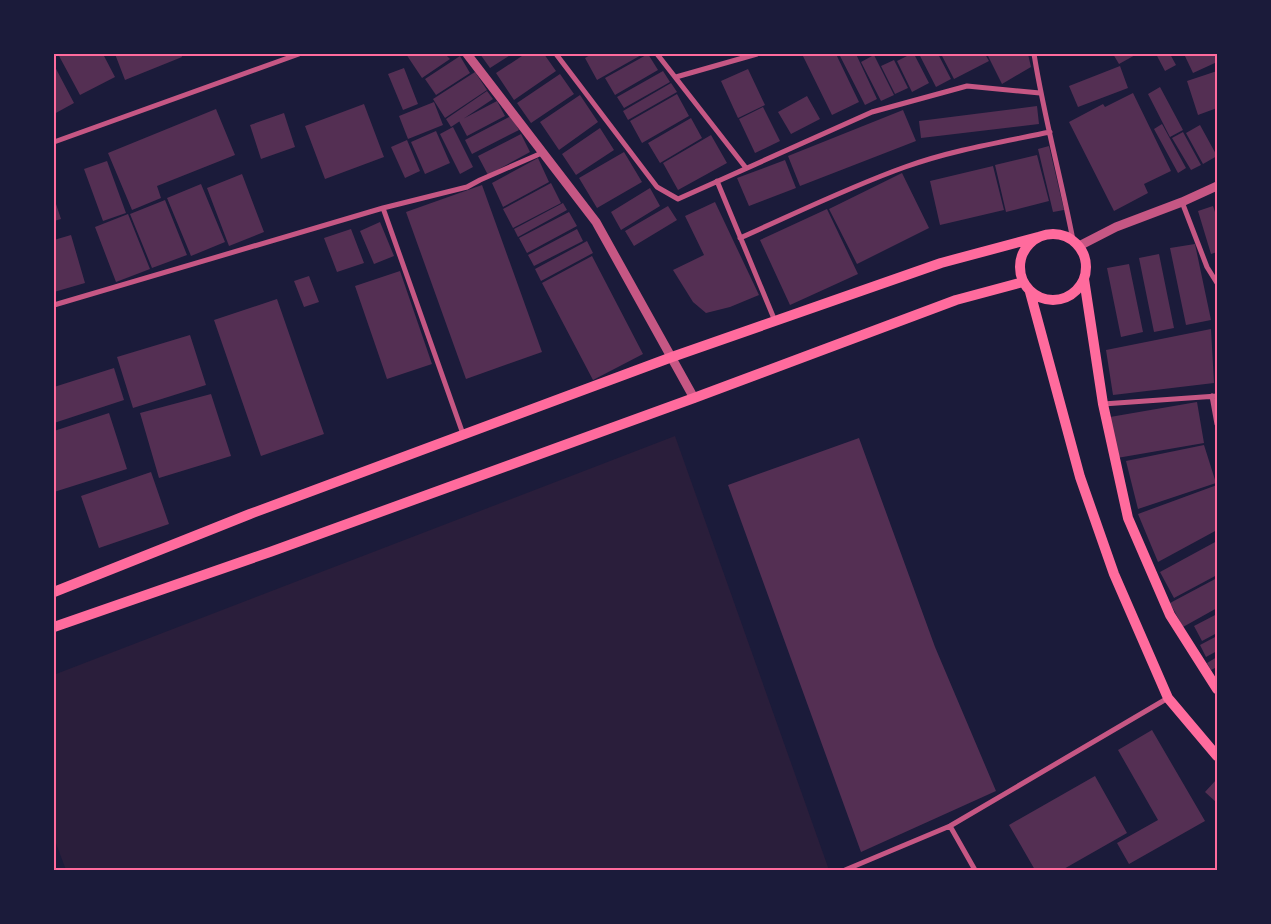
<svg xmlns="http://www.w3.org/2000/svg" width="1271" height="924" viewBox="0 0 1271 924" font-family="'Fira Sans Condensed',sans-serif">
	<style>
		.green { fill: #2a1e3b }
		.building { fill: #542f53 }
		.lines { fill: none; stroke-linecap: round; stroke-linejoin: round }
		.minor { stroke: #c65784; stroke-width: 5 }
		.tertiary { stroke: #c65784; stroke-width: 9 }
		.secondary { stroke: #ff6b9d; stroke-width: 10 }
		.neatline { fill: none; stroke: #ff6b9d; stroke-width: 2 }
	</style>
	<rect width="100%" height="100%" fill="#1b1b3a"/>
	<path class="green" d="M675 436 829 870H66L54 838V700L56 674Z"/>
	<path class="building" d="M58 54H103L115 77 80 95Z
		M115 54H181L182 57 125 80Z
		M406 54H445L450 59 422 78Z
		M480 54H512L490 68Z
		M525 54H544L556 71 514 100 496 73Z
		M592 54H643L597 80 585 58Z
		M648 54 658 70 615 95 605 78Z
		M802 54H836L859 102 832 115Z
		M839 54H856L877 99 865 105Z
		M911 54H914L929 83 912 92 897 61Z
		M919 54H938L951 79 936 87Z
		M941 54H985L989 61 954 79Z
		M987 54H1028L1031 67 1002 84Z
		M1113 54H1137L1119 64Z
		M1156 54H1170L1176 65 1165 71Z
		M1184 54H1217V62L1193 73Z
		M874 55 894 95 881 101 861 62Z
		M460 56 470 73 436 95 425 79Z
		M894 60 908 88 895 94 881 66Z
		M54 65 74 103 54 114Z
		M1120 66 1128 88 1078 107 1069 86Z
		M404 68 418 104 403 110 388 74Z
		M748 69 765 105 738 118 721 81Z
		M663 71 670 82 624 108 617 97Z
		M1217 71V108L1198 115 1187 81Z
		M475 72 487 90 445 118 433 99Z
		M560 74 574 94 531 123 517 103Z
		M671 83 677 92 628 120 623 111Z
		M1160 87 1183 130 1170 137 1148 94Z
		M487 91 493 99 451 127 446 119Z
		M1133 93 1171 171 1144 184 1148 193 1114 211 1069 122 1103 104 1105 107Z
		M677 94 689 116 642 143 630 121Z
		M580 95 598 122 559 150 540 122Z
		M807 96 820 119 791 134 778 112Z
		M497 101 505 116 467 136 459 121Z
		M434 102 443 125 408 139 399 116Z
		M364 104 384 157 325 179 305 126Z
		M1037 106 1039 124 921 138 919 121Z
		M763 107 780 141 755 153 739 119Z
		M216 109 235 155 157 186 161 198 132 210 108 153Z
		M903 110 916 141 800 186 788 156Z
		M284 113 295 147 261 159 250 125Z
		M511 116 519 130 472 154 465 140Z
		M691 118 702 138 660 163 648 143Z
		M1162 124 1186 168 1178 173 1154 129Z
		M1200 125 1217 156 1203 164 1186 133Z
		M453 127 473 167 460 174 440 134Z
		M600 128 614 150 576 175 562 154Z
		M436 131 450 163 425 174 411 142Z
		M1183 132 1201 165 1191 170 1172 138Z
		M521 134 530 152 488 175 478 156Z
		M711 135 727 163 678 190 663 163Z
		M407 140 420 171 405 178 391 147Z
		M1049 146 1064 210 1053 212 1038 149Z
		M624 152 642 182 597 208 579 178Z
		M1037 155 1049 201 1006 212 995 165Z
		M538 158 549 182 503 207 492 183Z
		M785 160 796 188 749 206 737 178Z
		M107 161 126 213 103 221 84 169Z
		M993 166 1004 210 940 225 930 181Z
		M902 173 929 228 857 264 829 209Z
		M242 174 264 232 229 246 207 188Z
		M551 183 561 203 513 228 503 209Z
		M201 184 225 242 191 256 167 198Z
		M482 185 542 352 466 379 406 212Z
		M650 188 660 206 621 230 611 212Z
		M54 198 61 219 54 221Z
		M165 200 187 255 152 268 130 214Z
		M715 202 759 295 730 307 706 313 693 302 673 270 704 255 685 216Z
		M563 203 567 210 518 237 514 229Z
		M668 206 677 220 634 246 625 231Z
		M1213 206 1217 218V252L1211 254 1198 211Z
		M827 209 858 274 790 305 760 240Z
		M569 212 577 226 527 253 519 238Z
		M128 214 150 269 116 282 95 227Z
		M380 222 394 256 374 264 360 231Z
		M351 229 364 263 337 272 324 238Z
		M577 229 583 241 534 266 528 255Z
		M71 235 85 283 54 292V240Z
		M587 241 593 253 541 281 535 269Z
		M1195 244 1211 320 1186 325 1170 248Z
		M1159 254 1174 328 1154 332 1139 258Z
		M592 256 643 354 593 380 542 283Z
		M1129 264 1143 332 1121 337 1107 268Z
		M400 271 432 364 387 379 355 286Z
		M309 276 319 302 304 307 294 281Z
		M277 299 324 434 261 456 214 320Z
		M1217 317V351H1216L1215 318Z
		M1211 329 1214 383 1113 395 1106 350Z
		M190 335 206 385 133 408 117 357Z
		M114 368 124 400 54 423V387Z
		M211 394 231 456 159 478 140 413Z
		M1197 402 1204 443 1117 458 1110 417Z
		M109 413 127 469 54 492V431Z
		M859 438 935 647 996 791 861 852 728 485Z
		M1204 445 1216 483 1138 509 1126 461Z
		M151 472 169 524 99 548 81 496Z
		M1217 485V530L1158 562 1138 514Z
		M1217 541V575L1174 598 1160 572Z
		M1217 578V608L1183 627 1170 603Z
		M1217 614V633L1202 641 1194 626Z
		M1217 636V651L1206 657 1200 645Z
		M1217 657V667L1211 670 1207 663Z
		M1152 730 1205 821 1129 864 1117 843 1158 820 1118 750Z
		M1095 776 1127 833 1062 870H1035L1009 825Z
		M1216 780 1217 782V803L1205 792Z"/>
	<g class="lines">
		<path class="minor" d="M556 54 657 187 678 199 872 112 967 86 1040 93
			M657 54 746 168
			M1034 54C1044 117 1061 178 1073 240
			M676 77 757 54
			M54 142 299 54
			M717 181 775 321
			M1182 202 1207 267 1217 283
			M383 208 463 434
			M740 238C794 214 849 187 905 167 952 150 1002 142 1050 132
			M54 305 383 208 467 187 480 180 544 152
			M1212 396 1217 424
			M1103 404 1217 396
			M950 826 975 870
			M845 870 950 826 1168 698"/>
		<path class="tertiary" d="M467 54 596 222 694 398
			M1079 246 1116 227 1182 202 1217 186"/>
		<path class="secondary" d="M1020 267a33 33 0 1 1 66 0a33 33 0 1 1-66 0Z
			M1084 279 1103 404 1128 518 1170 615 1217 689
			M1030 292 1080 477 1114 574 1168 698 1217 756
			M54 592 250 514 672 357 941 263 1038 237
			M54 627 270 552 694 398 956 300 1023 282"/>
	</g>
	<rect width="1271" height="924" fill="none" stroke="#1b1b3a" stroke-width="110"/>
	<rect x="55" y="55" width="1161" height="814" class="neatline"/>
</svg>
